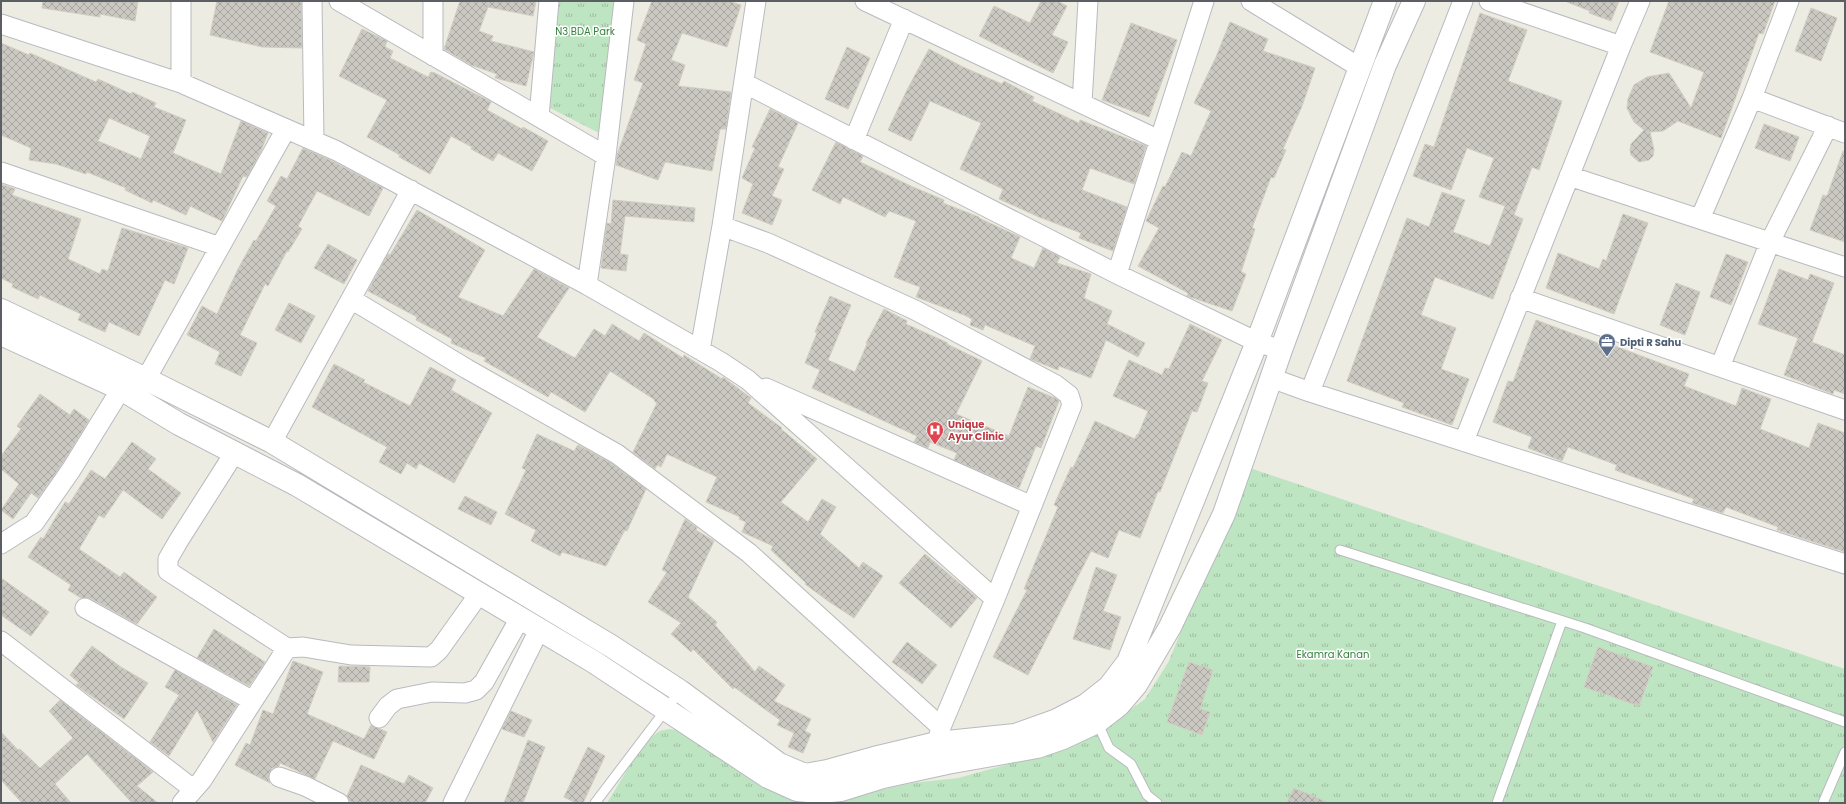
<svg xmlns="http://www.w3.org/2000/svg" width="1846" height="804" viewBox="0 0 1846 804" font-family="Poppins,sans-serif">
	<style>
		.park { fill: url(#park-tufts) }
		.building { fill: url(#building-cross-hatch); stroke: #d2cdc1; fill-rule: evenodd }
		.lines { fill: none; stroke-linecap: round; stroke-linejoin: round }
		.service-casing { stroke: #b8babf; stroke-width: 11 }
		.minor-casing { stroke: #b8babf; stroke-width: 21 }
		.tertiary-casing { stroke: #b8babf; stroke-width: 24 }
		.service { stroke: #fff; stroke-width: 9 }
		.minor { stroke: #fff; stroke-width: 19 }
		.tertiary { stroke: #fff; stroke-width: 22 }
		.labels { text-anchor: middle; stroke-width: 3; stroke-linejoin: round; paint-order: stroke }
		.park-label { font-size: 10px; fill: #34813c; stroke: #fff }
		.service-label { font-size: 10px; font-weight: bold; fill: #4e5e75; stroke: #fff; text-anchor: start }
		.health-label { font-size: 10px; font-weight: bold; fill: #be3a42; stroke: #fff; text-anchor: start }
	</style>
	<defs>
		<pattern id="park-tufts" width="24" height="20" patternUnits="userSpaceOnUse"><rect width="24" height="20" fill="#bee5c1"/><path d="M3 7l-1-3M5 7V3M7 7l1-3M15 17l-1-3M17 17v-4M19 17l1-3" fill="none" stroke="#9dbda0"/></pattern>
		<pattern id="building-cross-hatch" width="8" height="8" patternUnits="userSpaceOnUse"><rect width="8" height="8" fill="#cac8c1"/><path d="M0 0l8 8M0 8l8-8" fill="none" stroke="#a7a6a0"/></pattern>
	</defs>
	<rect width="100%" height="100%" fill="#edece2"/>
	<path class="park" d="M559 1H617L601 134 550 108Z
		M1247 467 1845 669V803H607C618 786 643 739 660 731 670 727 684 731 694 733L843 798 912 783 958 778 1038 756 1114 722 1145 699 1169 661Z"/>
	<path class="building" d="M43 1H138L135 21 100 14V17L42 8Z
		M217 1H301L302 48 262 47 210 35Z
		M460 1H536L533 16 488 7 479 31 493 36 491 41 534 52 526 86 495 78 497 74 471 65 444 49Z
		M652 1H729L741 5 727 47 682 33 671 60 685 65 678 86 731 92 726 129H720L712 171 665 162 658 180 616 165 617 155 643 83 634 80 646 44 637 40Z
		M1041 1H1057L1067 6 1052 35 1068 42 1053 73 979 36 994 6 1030 23Z
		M1567 1H1619L1611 21 1589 13 1590 11 1567 2Z
		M1669 1H1775L1763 34 1759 33 1721 138 1678 121 1663 131 1650 132 1654 150 1653 156 1649 160 1639 162 1631 155 1630 150 1631 144 1644 130 1634 122 1627 108 1628 99 1634 85 1647 77 1669 73 1691 108 1704 72 1650 52Z
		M1811 8 1837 18 1821 61 1795 51Z
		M1480 13 1527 30 1508 81 1562 101 1539 170 1532 167 1514 215 1523 219 1493 299 1435 277 1421 315 1456 328 1441 369 1469 379 1452 425 1402 407 1404 403 1347 381 1407 218 1429 227 1442 192 1465 200 1453 232 1490 246 1505 206 1479 197 1494 158 1467 148 1451 190 1413 176 1425 144 1434 147Z
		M1230 22 1268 39 1263 51 1315 68 1302 106 1283 149 1286 150 1274 178 1271 177 1252 228 1255 229 1241 272 1246 274 1232 311 1187 296 1188 293 1138 266 1159 228 1146 221 1163 186 1165 187 1182 152 1191 156 1211 111 1194 103 1216 57Z
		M1131 23 1177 40 1149 117 1102 100Z
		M362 29 387 41 385 47 393 51 390 58 428 77 431 72 435 73 491 102 487 110 522 129 523 127 548 141 532 171 498 153 493 161 471 149 472 147 451 136 430 174 399 157 400 155 367 137 387 100 339 76Z
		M1 43 29 55 30 53 96 82 98 79 131 94 132 92 156 103 154 107 186 120 173 153 221 174 241 121 268 133 260 153 247 177 243 176 222 221 190 206 186 215 153 200 152 203 125 190 126 188 87 172 86 174 56 164 29 160 31 148 1 135ZM109 118 150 136 141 159 98 141Z
		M847 47 870 58 848 109 825 99Z
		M929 49 963 67 1002 84 1004 81 1034 97 1032 101 1079 123 1080 120 1146 146 1134 184 1090 168 1082 190 1127 207 1113 251 1079 238 1081 233 1039 217 999 199 1003 189 960 169 981 123 930 101 911 141 888 130 907 90Z
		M770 109 798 123 778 167 784 169 772 196 782 200 772 225 742 213 753 184 742 178 755 148 752 147Z
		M1764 124 1799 137 1790 161 1755 148Z
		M836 142 863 156 860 162 913 187 944 200 943 203 979 217V218L1020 237 1011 258 1034 268 1043 248 1060 257 1057 263 1091 274 1084 298 1112 311 1107 324 1145 343 1138 357 1106 340 1091 378 1059 366 1058 370 1030 359 1035 346 985 325 983 330 970 325 972 319 964 315 916 297 920 287 894 277 916 221 889 211 885 217 843 197 840 204 812 190Z
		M303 148 332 161 383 188 369 216 317 191 298 226 302 229 288 252 287 251 268 286 265 284 240 335 257 343 241 376 215 364 220 352 187 335 202 306 217 314 238 269 254 240 256 241 276 206 267 201 281 176 287 179Z
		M1843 151 1845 152V242L1810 230 1823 195 1827 196Z
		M1 184 15 189 12 195 81 219 68 259 100 274 102 269 108 271 122 228 188 248 174 284 165 280 139 336 109 322 105 332 78 320 81 314 40 295 38 299 12 287 13 284 1 278Z
		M613 200 695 208 694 222 625 216 620 254 628 255 626 271 601 268 607 223 611 224Z
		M417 210 485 250 458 297 503 316 534 269 569 288 537 337 575 358 594 329 605 336 612 324 639 341 644 333 683 358 684 355 722 379 723 377 751 398 748 403 782 428 781 429 817 459 781 502 808 522 822 499 836 507 820 534 859 568 863 562 883 576 854 618 828 601 805 584 806 583 771 550 773 546 742 532 746 522 739 519 740 517 706 502 717 477 667 454 661 467 657 465 655 469 633 452 657 403 654 401 655 400 610 371 585 412 551 392 548 397 484 361 486 358 451 343 452 339 416 320 417 317 368 291 388 254 390 255Z
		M1623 214 1648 223 1614 314 1546 288 1558 253 1599 269 1603 259 1606 261Z
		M328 244 357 260 344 284 314 268Z
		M1726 254 1748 262 1731 305 1710 297Z
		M1779 269 1808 280 1810 274 1834 283 1812 342 1845 355V394L1834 390 1833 394 1784 375 1798 338 1758 324Z
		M1676 283 1700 292 1685 335 1660 325Z
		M830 296 851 305 828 360 855 372 867 344 866 343 884 309 907 321 906 324 948 343 947 344 982 361 956 414 1009 436 1028 387 1055 398 1059 401 1041 448 1036 446 1019 488 954 460 957 453 930 442 928 448 914 442 917 436 812 388 820 370 805 363 817 333 815 332Z
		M289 303 315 316 301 343 275 330Z
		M1536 320 1614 349 1615 346 1689 374 1684 386 1736 406 1742 388 1771 399 1760 429 1809 448 1818 423 1845 433V552L1777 530 1778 527 1726 507 1723 513 1692 503 1694 499 1615 470 1617 465 1568 447 1562 461 1528 448 1532 437 1493 422 1508 381 1513 382Z
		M1190 324 1222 340 1202 381 1208 383 1197 412 1192 411 1160 492 1158 491 1140 538 1119 530 1108 558 1091 551 1028 675 993 657 1027 590 1024 589 1058 507 1054 505 1071 467 1073 468 1095 421 1135 439 1137 434 1138 435 1148 411 1113 396 1129 360 1162 375 1165 368 1169 369Z
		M334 364 365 380 363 382 410 406 430 367 456 380 451 390 492 413 454 483 419 463 416 469 407 463 401 474 379 462 387 447 312 407Z
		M40 394 70 415 74 409 89 420 62 464 38 498 31 493 13 519 1 510 19 484 1 469V456L21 429 17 426Z
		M537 434 574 451 578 445 611 463 646 489 627 531 625 530 606 566 562 552 560 556 531 541 536 530 505 514 526 470 522 468Z
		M132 442 156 459 148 469 181 493 162 519 123 490 104 518 99 515 79 549 120 577 124 572 157 597 137 624 90 598H81L68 590 71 585 28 557 41 537 43 539 65 502 69 504 91 470 105 479Z
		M465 496 497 512 491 525 458 509Z
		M685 519 697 528 696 530 714 541 688 597 717 622 715 625 755 672 759 666 785 685 774 701 811 719 805 731 811 734 803 753 788 747 794 733 777 725 780 720 734 687 733 689 693 649 691 652 671 634 681 623 648 602 667 572 662 570Z
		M925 554 977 598 951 628 899 583Z
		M1096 567 1117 575 1103 611 1121 617 1110 650 1073 639Z
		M1 578 49 612 31 636 1 615Z
		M214 629 265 662 249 686 197 658Z
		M907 642 937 665 922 684 892 662Z
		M92 646 121 667 148 683 124 719 76 685 79 683 70 675Z
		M1598 647 1653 667 1639 706 1584 687Z
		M293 661 323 672 307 714 364 739 371 725 387 732 374 759 333 741 315 779 280 763 279 766 272 768 269 773 268 779 270 783 235 765 246 743 250 745 263 710 273 714Z
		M1189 662 1213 670 1200 709 1210 712 1202 735 1167 722Z
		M339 666 370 667 369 682H338Z
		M175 670 237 705 213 742 197 710 169 756 150 742 179 695 165 687Z
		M60 700 153 772 137 786 158 803H132L87 754 55 784 71 803H22L1 780V732L18 750 20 749 40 768 73 738 49 711Z
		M511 711 532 720 524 737 502 729Z
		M528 740 545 747 523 803H504Z
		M588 747 605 756 583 803H576L564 797Z
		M361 765 404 784 409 775 433 788 425 803H355L349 801 347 796Z
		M1294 788 1329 803H1287Z"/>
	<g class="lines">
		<g class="service-casing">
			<path id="service" d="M1340 550 1585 628 1845 722
				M1097 722 1109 748 1131 764 1147 795 1157 803
				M595 803 680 691
				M1497 803 1562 621
				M1823 803 1845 752"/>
		</g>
		<g class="minor-casing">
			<path id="minor" d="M181 1V83
				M312 1 314 141
				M339 1 606 156
				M433 1V56
				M865 1 1159 140
				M1251 1 1359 67
				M1463 1 1310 392 1845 564
				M1489 1 1621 46 1640 1
				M1789 1 1752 98 1845 133
				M1 24 181 83 337 151 587 285 721 362 748 380 995 599
				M744 83 1117 274 1257 342 1281 350
				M1082 103 1088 1
				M539 117 549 1
				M854 140 904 19
				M1 172 220 247
				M1569 176 1845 267
				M1700 219 1752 98
				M722 226 768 243 915 310 1056 385 1069 395 1072 405 995 599 941 727 937 743
				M1117 274 1204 1
				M587 285 606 156 624 1
				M1520 298 1845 410
				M351 299 467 369 617 454 749 553 941 727
				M700 350 722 226 756 1
				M1720 367 1770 242 1828 126
				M1271 378 1310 392
				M146 379 286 129
				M766 388 1032 506
				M1464 441 1621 46
				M272 442 411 190
				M1 544 34 523 71 470 121 389 127 377
				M85 608 253 701
				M1 641 193 789
				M287 648 303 647 351 655 431 657 439 650 479 594
				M379 718 388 706 397 699 432 692 465 693 476 690 484 682 520 618
				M279 777 305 786 339 803
				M182 803 202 780 287 648 168 571V559L179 540 235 452
				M453 803 539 630"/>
		</g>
		<g class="tertiary-casing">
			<path id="tertiary" d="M1 310 146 379 272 442 611 646 680 691 779 764 805 775 827 771 874 758 937 743 1015 735 1057 720 1086 705 1109 687 1128 662 1257 342 1385 1
				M1 334 121 389 179 424 297 485 594 662 768 777 797 790 820 792 841 790 883 777 947 763 1037 747 1063 738 1097 722 1119 705 1136 685 1170 627 1224 514 1281 350 1385 65 1414 1"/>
		</g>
		<use href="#service" class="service"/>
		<use href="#minor" class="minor"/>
		<use href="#tertiary" class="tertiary"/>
	</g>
	<defs>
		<g id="office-pin" transform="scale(0.9)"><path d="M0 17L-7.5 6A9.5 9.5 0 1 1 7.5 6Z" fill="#5c6f8a" stroke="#fff"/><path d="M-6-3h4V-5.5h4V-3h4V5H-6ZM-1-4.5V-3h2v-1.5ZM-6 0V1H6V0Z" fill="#fff"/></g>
		<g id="hospital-pin" transform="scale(0.9)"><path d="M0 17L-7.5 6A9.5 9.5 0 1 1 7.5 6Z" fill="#e0444e" stroke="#fff"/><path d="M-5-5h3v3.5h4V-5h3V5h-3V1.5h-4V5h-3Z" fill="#fff"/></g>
	</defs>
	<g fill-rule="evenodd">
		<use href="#office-pin" x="1607" y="342"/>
		<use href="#hospital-pin" x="935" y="430"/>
	</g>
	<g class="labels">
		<g class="park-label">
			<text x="585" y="35">N3 BDA Park</text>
			<text x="1333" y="658">Ekamra Kanan</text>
		</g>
		<g class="service-label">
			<text x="1620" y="346">Dipti R Sahu</text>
		</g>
		<g class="health-label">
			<text x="948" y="428">Unique<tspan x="948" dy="12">Ayur Clinic</tspan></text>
		</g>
	</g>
	<rect width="1846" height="804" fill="none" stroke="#5b5e63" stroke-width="4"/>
</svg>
